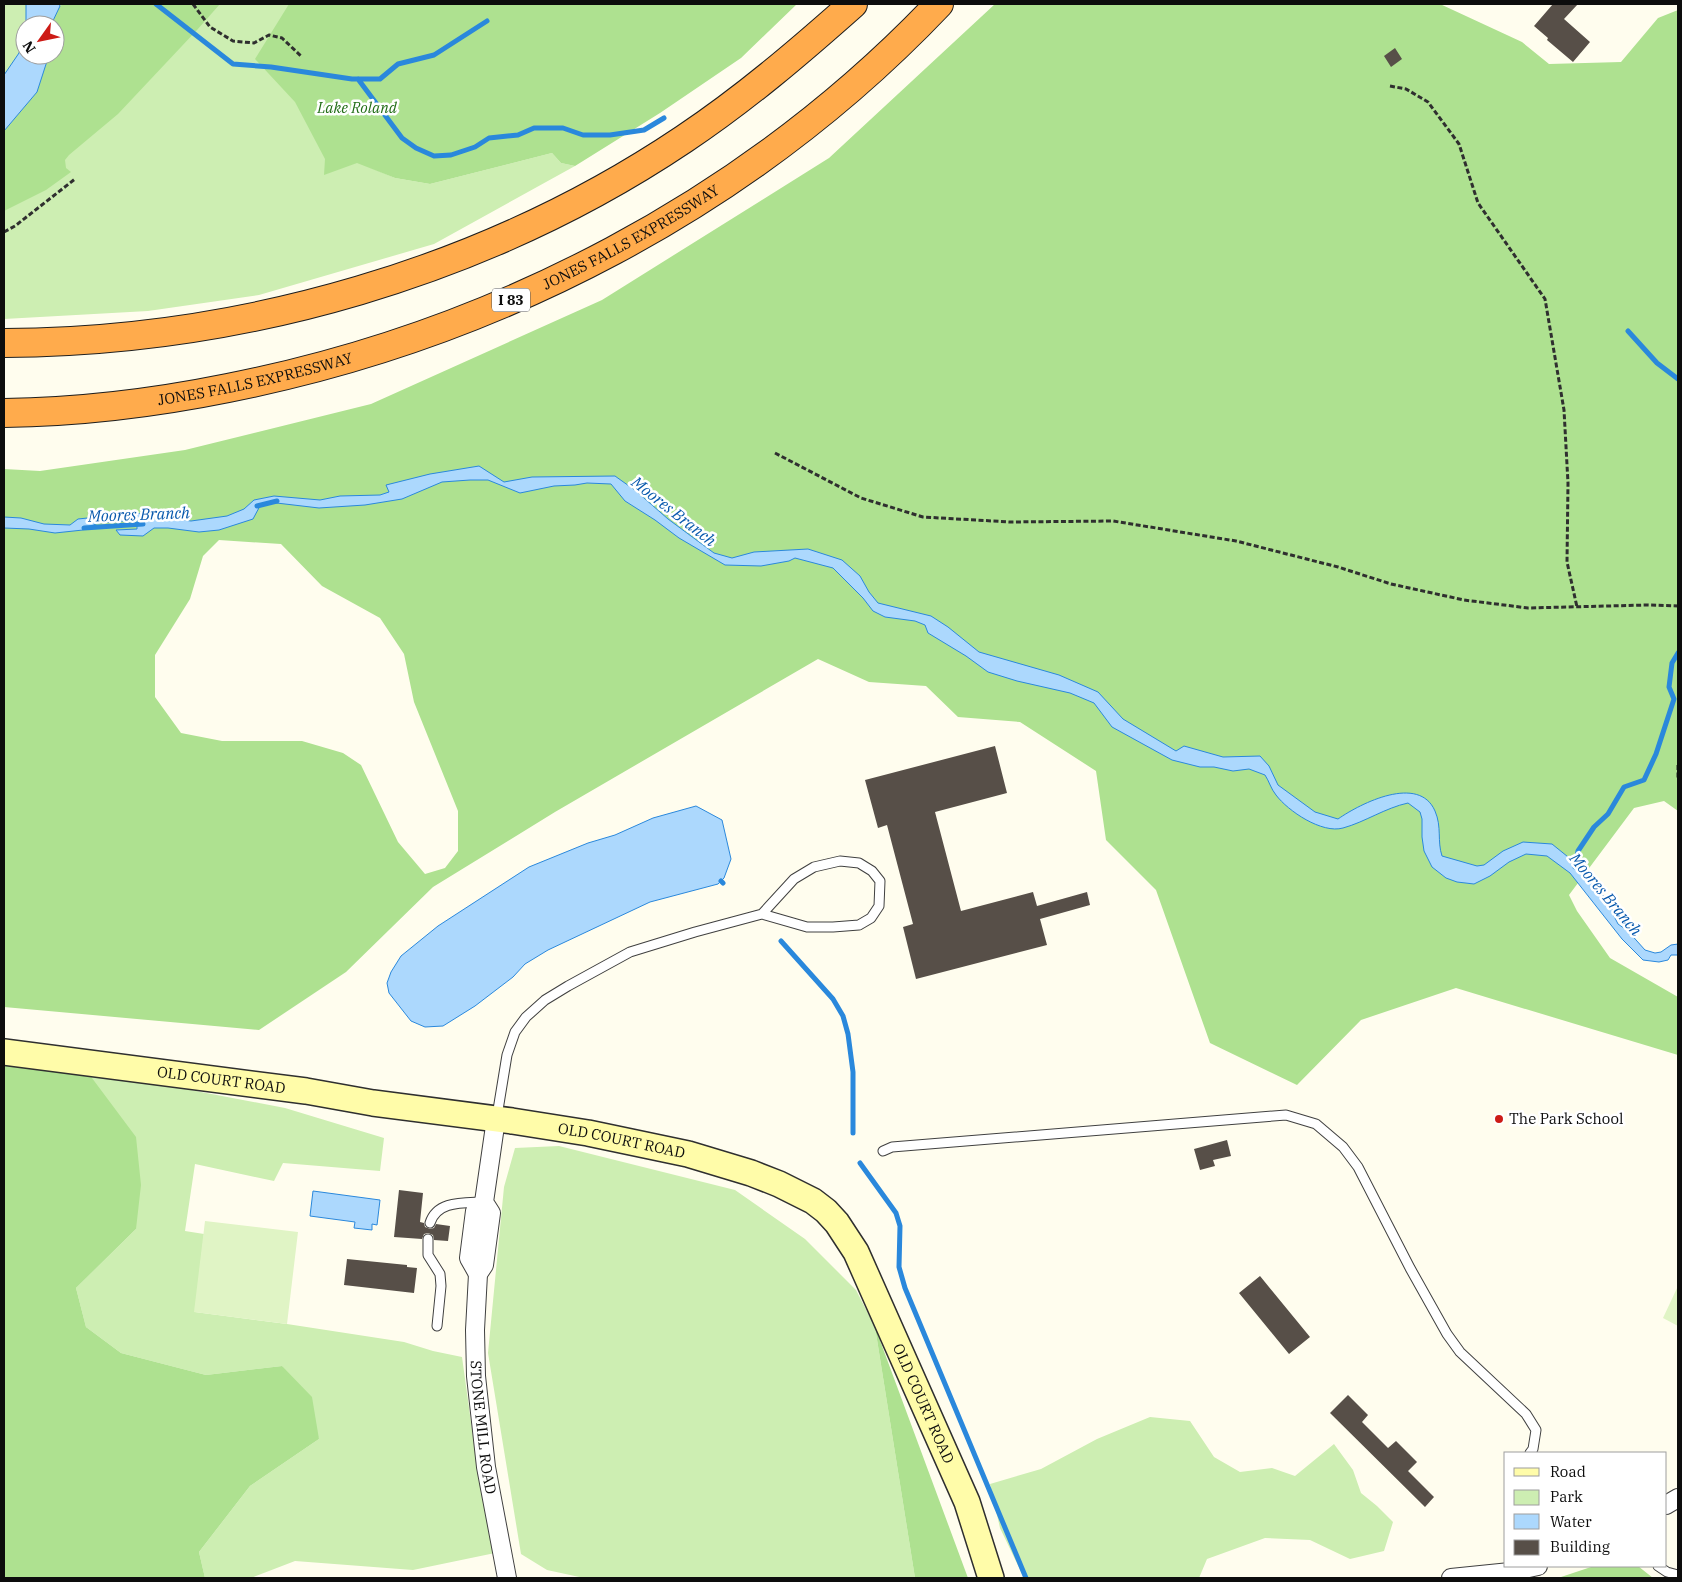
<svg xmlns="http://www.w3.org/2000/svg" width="1682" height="1582" viewBox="0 0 1682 1582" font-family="'IBM Plex Serif',serif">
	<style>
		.green { fill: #cdeeb2; fill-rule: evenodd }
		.forest { fill: #aee190; fill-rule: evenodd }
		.pitch { fill: #e0f4c5 }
		.water { fill: #acd8fd; stroke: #2a88dc }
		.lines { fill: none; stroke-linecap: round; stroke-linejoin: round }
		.stream { stroke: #2a88dc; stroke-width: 5 }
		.building { fill: #574f48 }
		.service-casing { stroke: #404040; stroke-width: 11 }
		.minor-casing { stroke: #404040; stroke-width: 20 }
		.secondary-casing { stroke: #2f2f2f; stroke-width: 28 }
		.motorway-casing { stroke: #1e1e1e; stroke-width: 30 }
		.path { stroke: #2f2f2f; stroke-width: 3; stroke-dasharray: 5 2.5; stroke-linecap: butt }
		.service { stroke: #fff; stroke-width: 9 }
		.minor { stroke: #fff; stroke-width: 18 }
		.secondary { stroke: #fffca9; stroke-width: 25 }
		.motorway { stroke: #ffab4c; stroke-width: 28 }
		.poi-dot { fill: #cd1b16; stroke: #fff; stroke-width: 2 }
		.labels { text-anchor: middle; stroke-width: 5; stroke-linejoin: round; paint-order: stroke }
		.shield { fill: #fff; stroke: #565656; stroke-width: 1 }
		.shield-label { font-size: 14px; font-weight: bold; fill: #0d0d0d }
		.park-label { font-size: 15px; font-style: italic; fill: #216d16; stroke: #fff }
		.street-label { font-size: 15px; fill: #0d0d0d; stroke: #fff }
		.poi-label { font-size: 15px; fill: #0d0d0d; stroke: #fff; text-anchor: start }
		.water-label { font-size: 16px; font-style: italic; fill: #0859ad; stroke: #fff }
	</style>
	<rect width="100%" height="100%" fill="#fffdee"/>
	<path class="green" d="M4 4H714L362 164 395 178 430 184 552 153 561 163 575 166 434 244 259 295 148 311 4 319ZM25 25H55V55H25Z
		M86 1070 285 1108 384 1138 380 1171 283 1163 274 1181 195 1164 185 1231 204 1234 195 1312 287 1324 404 1342 433 1351 462 1357 474 1444 495 1553 413 1570 295 1561 251 1578H205L199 1552 250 1486 319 1439 282 1366 206 1375 121 1353 86 1327 76 1288 136 1229Z
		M559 1146 735 1190 805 1239 856 1290 875 1327 915 1578H584L547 1570 521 1554 488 1353 504 1187 515 1148Z
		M1150 1417 1190 1421 1214 1457 1240 1472 1272 1468 1295 1476 1334 1444 1353 1470 1361 1493 1377 1506 1393 1522 1384 1551 1350 1559 1310 1540 1265 1538 1207 1559 1199 1578H1024L1000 1528 990 1484 1041 1469 1097 1439Z"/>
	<path class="forest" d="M64 4H220L197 30 118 114 69 155 65 160 66 168 71 172 46 190 4 211V131L37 92 48 58 47 55H55V25H51L60 6Z
		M289 4H797L741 58 660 113 575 166 561 163 552 153 430 184 395 178 357 163 324 175 325 159 295 102 255 59Z
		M995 4H1440L1522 42 1549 64 1621 62 1658 18 1678 10V811L1664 801 1634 808 1569 895 1577 911 1610 958 1678 997V1055L1456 988 1361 1020 1297 1085 1210 1043 1156 890 1106 840 1096 771 1020 722 958 717 926 686 869 682 818 659 555 812 433 887 346 972 259 1030 4 1007V469L40 471 185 450 371 404 602 300 829 158ZM219 540 281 544 322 586 380 618 404 654 414 702 458 811V851L445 868 425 874 398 842 361 765 343 753 302 741H222L181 733 155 697V655L190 599 203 556Z
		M43 1062 86 1070 136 1137 141 1185 136 1229 76 1288 86 1327 121 1353 206 1375 282 1366 312 1397 319 1439 250 1486 199 1552 205 1578H4V1066Z
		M875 1327 968 1578H915Z
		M1594 1566H1638L1653 1578H1558Z"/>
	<path class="pitch" d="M205 1221 298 1232 287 1324 194 1312Z
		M1678 1286V1326L1663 1318Z"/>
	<path class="water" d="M26 4H59L60 6 51 25H26Z
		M25 30V55H47L48 58 37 92 4 131V75L19 53Z
		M479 466 504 482 532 477 615 476 636 491 668 519 714 553 732 558 754 552 808 549 842 560 860 576 869 592 878 603 931 616 948 627 979 652 1059 675 1098 692 1123 719 1176 751 1184 746 1223 757 1260 756 1269 766 1278 785 1315 812 1338 819C1361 803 1419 774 1435 811 1442 827 1437 841 1442 856L1477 866 1484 865 1503 851 1523 842 1552 844 1578 865 1606 899 1614 912V916L1618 924 1628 931 1645 950 1655 953 1661 952 1671 945 1678 944V955H1671L1668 960 1659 962 1643 960 1622 939 1570 873 1547 856 1526 854 1509 862 1490 876 1474 884 1457 882 1446 878 1432 867 1424 851 1422 837V819L1420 812 1408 803C1385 808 1365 822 1343 828 1322 834 1288 811 1276 795 1271 789 1269 781 1265 775L1249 769 1233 771 1214 767H1200L1172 760 1112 727 1094 703 1070 693 1017 681 988 672 966 656 928 633 925 625 915 621 885 617 873 611 863 598 833 568 795 558 789 561 761 566 725 565 679 538 655 520 625 501 611 484 587 483 575 485 554 486 520 493 488 480H470L442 482 402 499 365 505 319 508 268 502 261 504 253 519 219 530 199 532 168 528H154L143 536 120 535 116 530 137 529V520L98 523 83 530 55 533 29 529 4 528V517L21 518 44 524 70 525 78 519 135 513 191 521 227 516 244 509 254 500 274 496 320 500 340 496 380 495 389 492 386 485 430 474Z
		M696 806 722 820 731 859 724 878 718 884 650 902 548 950 525 964 513 977 475 1006 443 1026 425 1027 411 1021 389 993 387 983 391 972 401 956 438 926 529 867 588 843 615 835 653 818Z
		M313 1191 380 1200 377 1225 372 1224V1230L354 1228 355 1222 310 1216Z"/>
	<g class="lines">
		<path class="stream" d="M156 4 233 64 271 67 352 79H380L398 64 434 55 487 21
			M358 79 402 138 416 148 434 156 451 155 475 147 489 138 518 135 534 128H563L583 135H610L644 130 664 118
			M1628 331 1657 363 1678 379
			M257 506 277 501
			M84 528 143 524
			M1575 867 1578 851 1594 827 1608 814 1624 787 1644 780 1656 754 1674 699 1669 687 1672 663 1678 653
			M721 881 723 883
			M781 941 833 999 843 1016 848 1034 853 1072V1133
			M860 1163 896 1213 900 1226 899 1267 905 1288 1026 1578"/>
	</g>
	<path class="building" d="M1553 4H1578L1564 19 1590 42 1573 62 1547 40 1548 38 1534 26Z
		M1395 48 1402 59 1391 67 1384 56Z
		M995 746 1007 793 935 812 961 911 1033 892 1037 906 1087 892 1090 905 1040 919 1047 945 916 979 903 927 913 924 887 825 878 828 865 780Z
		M1227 1140 1231 1156 1213 1160 1215 1166 1200 1170 1194 1149Z
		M399 1190 423 1193 420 1222 424 1223 425 1227 430 1229 434 1228 436 1224 450 1226 448 1241 434 1240 433 1235 428 1233 424 1234 422 1239 394 1237Z
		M347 1259 407 1265V1267L417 1268 414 1293 344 1285Z
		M1260 1276 1310 1337 1289 1354 1239 1293Z
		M1348 1395 1368 1415 1362 1422 1388 1448 1396 1441 1417 1462 1408 1471 1434 1497 1425 1507 1330 1413Z"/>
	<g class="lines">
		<g class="service-casing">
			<path id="service" d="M497 1116 507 1055 515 1032 526 1017 545 1000 568 986 630 952 695 932 762 914 794 879 814 867 840 861 859 863 872 871 880 881 879 906 871 918 859 925 833 927H807L762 914
				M883 1151 892 1147 1286 1115 1316 1124 1343 1147 1358 1167 1410 1268 1447 1334 1460 1352 1526 1414 1536 1430 1533 1449 1530 1453
				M430 1223C437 1201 462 1203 482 1202
				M428 1239V1255L440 1274 441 1286 437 1326
				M1658 1566 1667 1572 1678 1575"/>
		</g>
		<g class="minor-casing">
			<g id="minor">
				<path id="s1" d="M496 1119 484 1202 491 1213 484 1265 478 1274 475 1330 476 1376 486 1467 507 1578"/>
				<path d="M478 1274 469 1258 475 1211 484 1202"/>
				<path d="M1666 1505 1678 1498"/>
				<path d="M1451 1578 1510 1572 1538 1566"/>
			</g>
		</g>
		<g class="secondary-casing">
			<g id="secondary">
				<path id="s2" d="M4 1052 306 1091 373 1103 512 1121 588 1133 688 1154 751 1173 779 1184 813 1201 826 1211 837 1223 856 1252 967 1502 991 1578"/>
			</g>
		</g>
		<g class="motorway-casing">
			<g id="motorway">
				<path d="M4 343C242 342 486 272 684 139 744 99 799 52 853 4"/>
				<path id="s3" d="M4 413C79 412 154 403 228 388 496 335 750 203 939 4"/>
			</g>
		</g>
		<path class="path" d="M193 4 210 27 233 41 254 43 269 35 282 38 302 57
			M1390 86 1406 89 1428 102 1459 144 1478 203 1545 299 1564 410 1568 483 1567 562 1577 607
			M4 232 15 226 75 179
			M775 453 861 498 923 517 1010 522 1113 521 1236 541 1338 567 1391 584 1464 600 1528 608 1648 605 1678 606
			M1678 765V780"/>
		<use href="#service" class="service"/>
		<use href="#minor" class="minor"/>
		<use href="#secondary" class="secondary"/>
		<use href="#motorway" class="motorway"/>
	</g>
	<circle class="poi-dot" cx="1499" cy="1119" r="5"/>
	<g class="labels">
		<rect class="shield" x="492" y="288.5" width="38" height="23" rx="4"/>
		<g class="shield-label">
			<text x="511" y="305">I 83</text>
		</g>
		<g class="park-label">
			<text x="357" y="113">Lake Roland</text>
		</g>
		<g class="street-label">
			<text dy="5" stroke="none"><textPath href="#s3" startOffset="658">JONES FALLS EXPRESSWAY</textPath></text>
			<text dy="5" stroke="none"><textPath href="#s3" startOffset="254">JONES FALLS EXPRESSWAY</textPath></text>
			<text dy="5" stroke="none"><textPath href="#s2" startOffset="219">OLD COURT ROAD</textPath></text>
			<text dy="5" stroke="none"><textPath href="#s2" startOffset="624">OLD COURT ROAD</textPath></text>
			<text dy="5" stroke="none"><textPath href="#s2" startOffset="1059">OLD COURT ROAD</textPath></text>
			<text dy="5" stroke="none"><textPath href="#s1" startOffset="314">STONE MILL ROAD</textPath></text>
		</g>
		<g class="poi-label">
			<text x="1509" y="1124">The Park School</text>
		</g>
		<g class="water-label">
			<text transform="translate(674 511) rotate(38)" y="6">Moores Branch</text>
			<text transform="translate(139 514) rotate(-2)" y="6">Moores Branch</text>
			<text transform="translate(1606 894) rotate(50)" y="6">Moores Branch</text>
		</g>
	</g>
	<rect width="1682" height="1582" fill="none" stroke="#0d0d0d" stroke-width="10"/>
	<rect x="1504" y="1452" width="162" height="115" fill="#ffffff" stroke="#9e9e9e"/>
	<rect x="1514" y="1468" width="25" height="8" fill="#fffca9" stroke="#9e9e9e"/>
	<text x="1550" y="1477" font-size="15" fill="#0d0d0d">Road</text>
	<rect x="1514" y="1490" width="25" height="15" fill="#cdeeb2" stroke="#9e9e9e"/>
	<text x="1550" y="1502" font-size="15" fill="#0d0d0d">Park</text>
	<rect x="1514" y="1514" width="25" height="15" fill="#acd8fd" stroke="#9e9e9e"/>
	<text x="1550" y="1527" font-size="15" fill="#0d0d0d">Water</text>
	<rect x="1514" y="1540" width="25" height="15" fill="#574f48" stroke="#9e9e9e"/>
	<text x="1550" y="1552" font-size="15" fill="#0d0d0d">Building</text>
	<g transform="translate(40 40) rotate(237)"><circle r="24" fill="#ffffff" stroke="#9e9e9e"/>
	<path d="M0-4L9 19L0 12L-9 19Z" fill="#cd1b16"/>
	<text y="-8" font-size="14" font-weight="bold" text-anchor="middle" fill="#0d0d0d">N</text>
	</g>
</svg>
